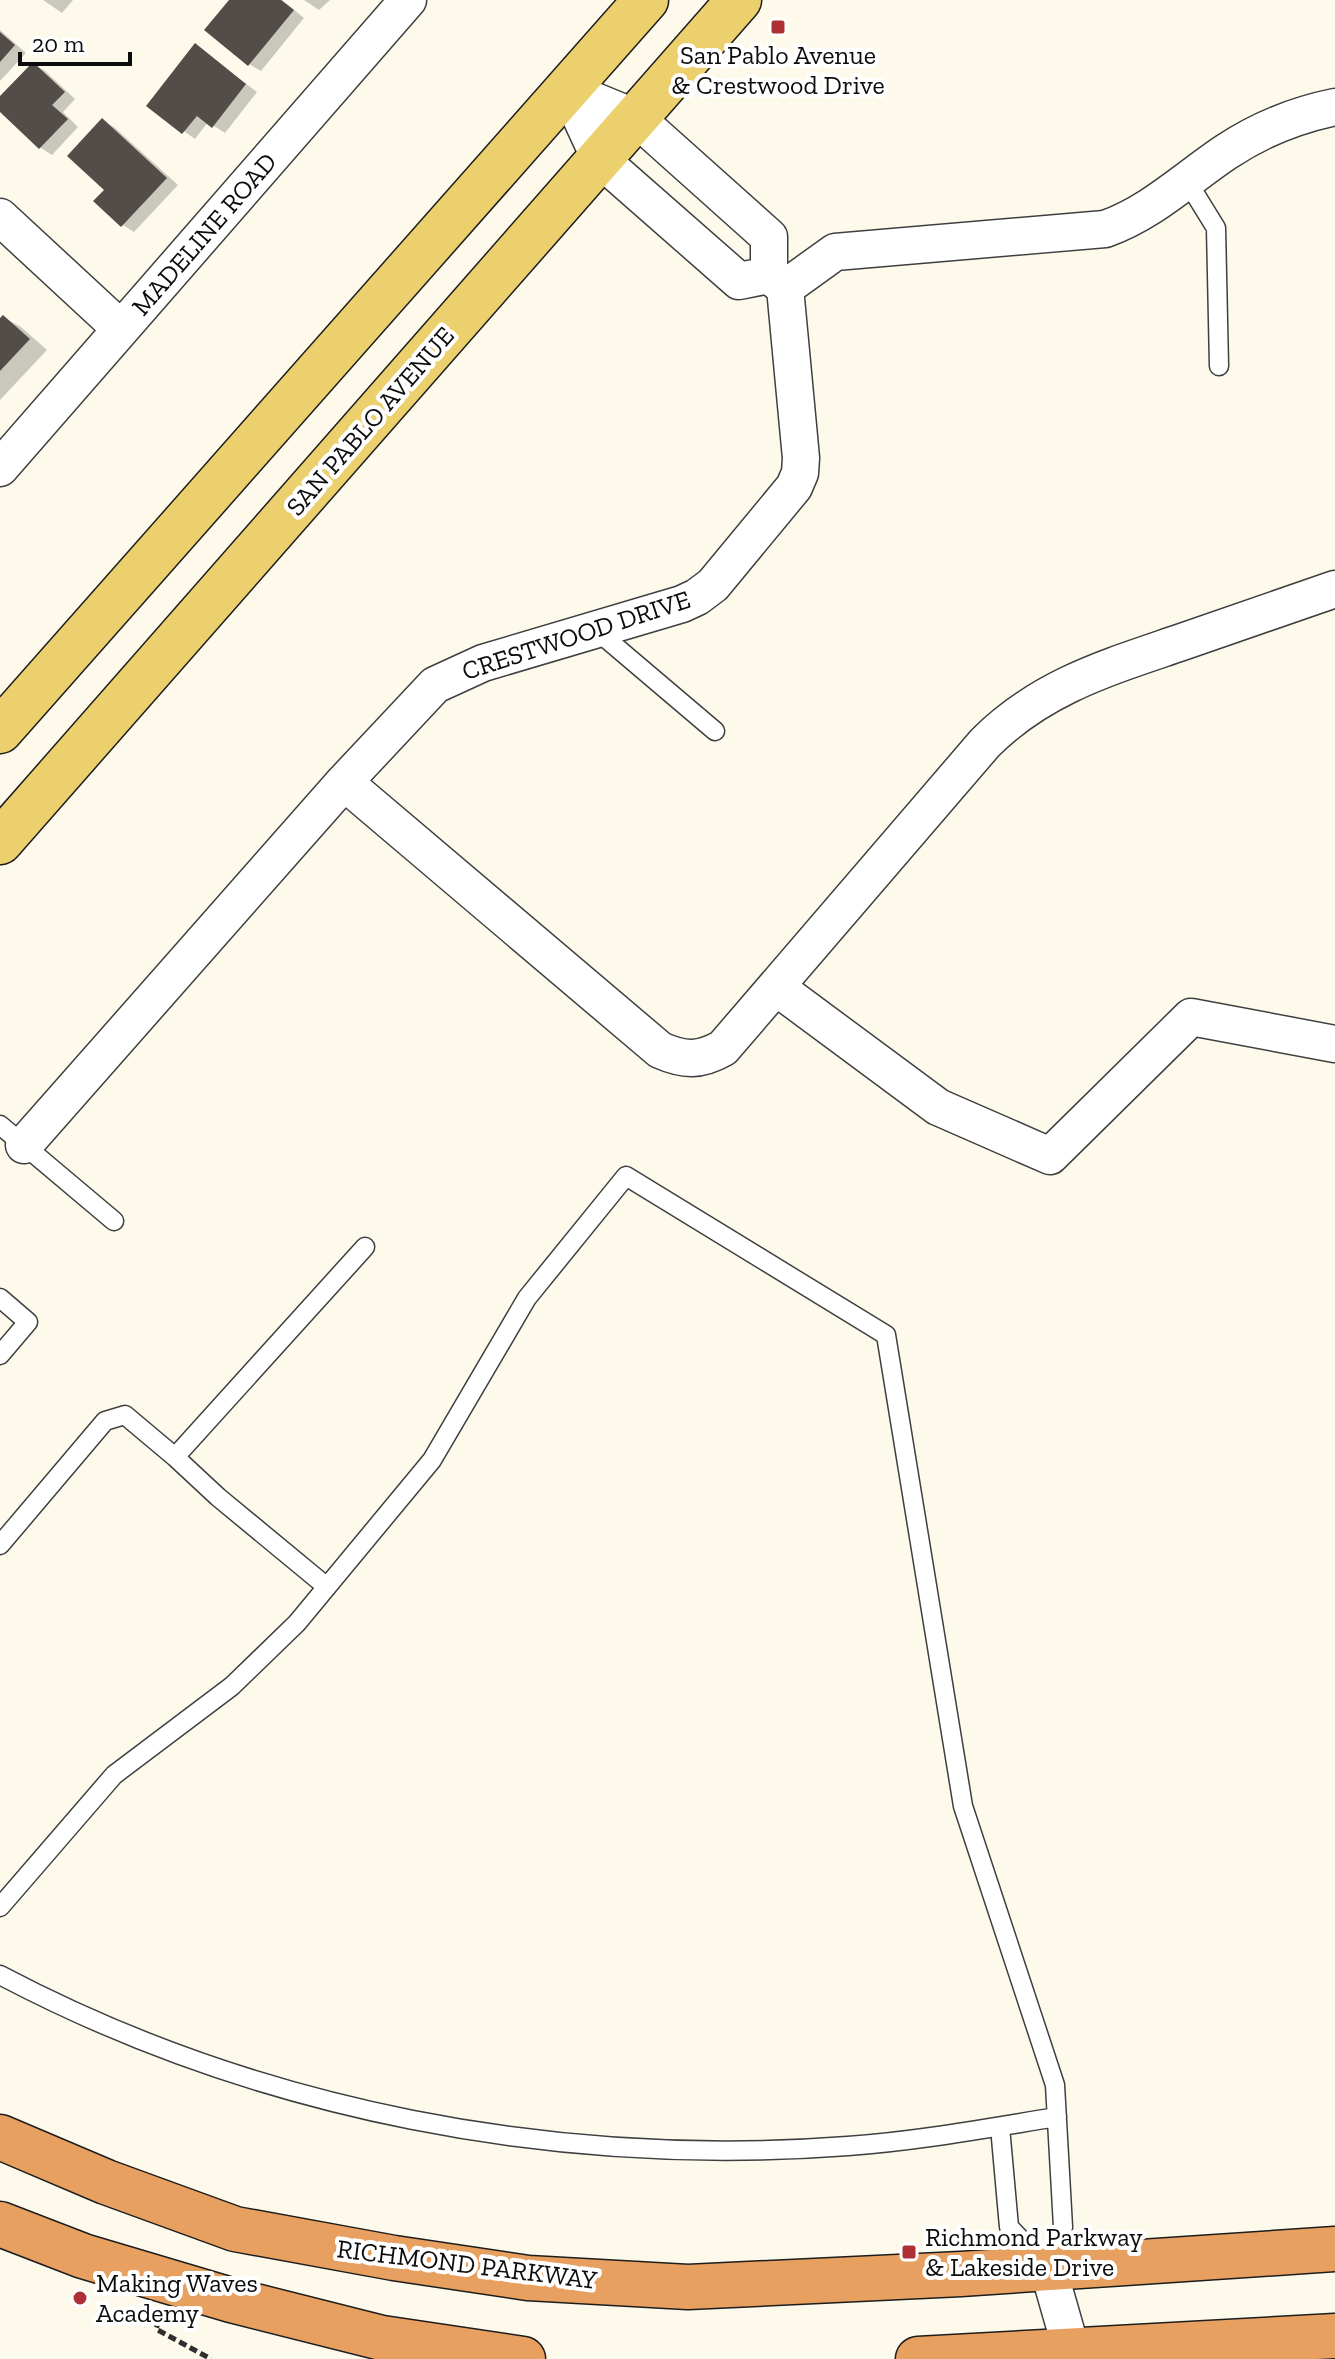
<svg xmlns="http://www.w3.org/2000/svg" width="1335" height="2359" viewBox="0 0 1335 2359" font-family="'Zilla Slab',serif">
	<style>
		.shadow { fill: #0003 }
		.building { fill: #534d49 }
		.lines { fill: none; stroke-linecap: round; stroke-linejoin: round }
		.lane-casing { stroke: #3f3f3f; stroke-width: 21 }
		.street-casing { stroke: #3f3f3f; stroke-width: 39 }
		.primary-casing { stroke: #1d1d1d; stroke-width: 47 }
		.highway-casing { stroke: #1d1d1d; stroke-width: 47 }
		.path { stroke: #2e2e2e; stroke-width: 5; stroke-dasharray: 8 4; stroke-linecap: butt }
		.lane { stroke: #fff; stroke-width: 18 }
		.street { stroke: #fff; stroke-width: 36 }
		.primary { stroke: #ecd06d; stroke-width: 44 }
		.highway { stroke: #e7a060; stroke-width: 44 }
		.poi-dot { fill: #af3034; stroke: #fff; stroke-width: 3 }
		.labels { text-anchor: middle; stroke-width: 8; stroke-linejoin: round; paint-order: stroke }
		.poi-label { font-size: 26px; fill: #0c0c0c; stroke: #fff; text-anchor: start }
		.street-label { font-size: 26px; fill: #0c0c0c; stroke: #fff }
	</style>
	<rect width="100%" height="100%" fill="#fdfaec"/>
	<path class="shadow" d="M43 0H73L62 13Z
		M231 0H282L304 18 261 71 249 64Z
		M304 0H330L319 10Z
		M0 30 26 53 0 81Z
		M195 46 257 92 225 133 208 122 195 139 149 106Z
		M33 64 45 71 75 99 63 112 78 127 52 155 41 148 0 109V98Z
		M102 121 114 127 178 185 134 232 123 225 106 190Z
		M3 317 21 327 47 350 0 400V321Z"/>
	<path class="building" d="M229 0H281L294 10 248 66 204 30Z
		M0 32 15 45 0 62Z
		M195 43 246 84 212 128 197 116 182 134 146 106Z
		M33 62 65 92 52 105 68 119 39 149 0 112V96Z
		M102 118 167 178 121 227 93 201 104 190 67 156Z
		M3 315 30 339 0 371V318Z"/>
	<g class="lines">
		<g class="lane-casing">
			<path id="lane" d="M1187 181 1216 228 1219 366
				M596 630 715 731
				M0 1125 114 1221
				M0 1298 28 1322 0 1355
				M175 1457 365 1247
				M0 1545 105 1421 125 1415 175 1457 218 1497 327 1587
				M0 1907 114 1775 232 1686 297 1623 432 1460 527 1298 626 1176 886 1335 963 1806 1055 2085 1063 2227 1048 2268 1009 2227 1000 2127
				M0 1975C258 2111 557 2168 848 2146 918 2141 988 2128 1057 2117"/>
		</g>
		<g class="street-casing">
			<path id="street" d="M568 90 636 118 769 237V275L785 288
				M568 90 600 159 739 281 769 275
				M1335 107C1296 115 1259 130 1226 152 1187 178 1151 213 1105 229L835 252 785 288 801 458 800 473 794 487 713 585 697 597 682 604 483 663 435 685 344 782 660 1050C685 1061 700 1061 723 1048L985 743C1041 687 1106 668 1179 643 1231 625 1283 607 1335 589
				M0 217 121 329
				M0 468 408 0
				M776 987 938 1107 1050 1156 1191 1017 1335 1044
				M24 1145 344 782
				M1048 2268 1074 2359"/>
		</g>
		<g class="primary-casing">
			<path id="primary" d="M0 731 646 0
				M0 842 739 0"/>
		</g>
		<g class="highway-casing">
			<path id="highway" d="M0 2137 106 2182 235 2229 394 2258 528 2278 688 2287 961 2274 1335 2249
				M0 2224 83 2256 231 2300 382 2338 523 2359
				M918 2359 1335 2336"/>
		</g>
		<path class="path" d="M159 2320 156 2329 211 2359"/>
		<use href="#lane" class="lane"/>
		<use href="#street" class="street"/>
		<use href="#primary" class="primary"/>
		<use href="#highway" class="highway"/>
	</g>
	<g class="poi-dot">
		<rect x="770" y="19" width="16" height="16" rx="4"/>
		<rect x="901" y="2244" width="16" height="16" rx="4"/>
		<circle cx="80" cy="2298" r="8"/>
	</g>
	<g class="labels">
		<g class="poi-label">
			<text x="778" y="64" text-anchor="middle">San Pablo Avenue<tspan x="778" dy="30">&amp; Crestwood Drive</tspan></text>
			<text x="925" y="2246">Richmond Parkway<tspan x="925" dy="30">&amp; Lakeside Drive</tspan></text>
			<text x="96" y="2292">Making Waves<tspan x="96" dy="30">Academy</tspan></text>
		</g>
		<g class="street-label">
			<text transform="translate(204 234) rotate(-49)" y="9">MADELINE ROAD</text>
			<text transform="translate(370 421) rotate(-49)" y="9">SAN PABLO AVENUE</text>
			<text transform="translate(576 635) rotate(-18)" y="9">CRESTWOOD DRIVE</text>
			<text transform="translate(467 2264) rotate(7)" y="9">RICHMOND PARKWAY</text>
		</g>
	</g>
	<path d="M20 52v12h110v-12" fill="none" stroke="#0c0c0c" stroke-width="4"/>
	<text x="32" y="52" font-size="24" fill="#0c0c0c" stroke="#ffffff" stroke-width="6" paint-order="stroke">20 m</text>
</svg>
